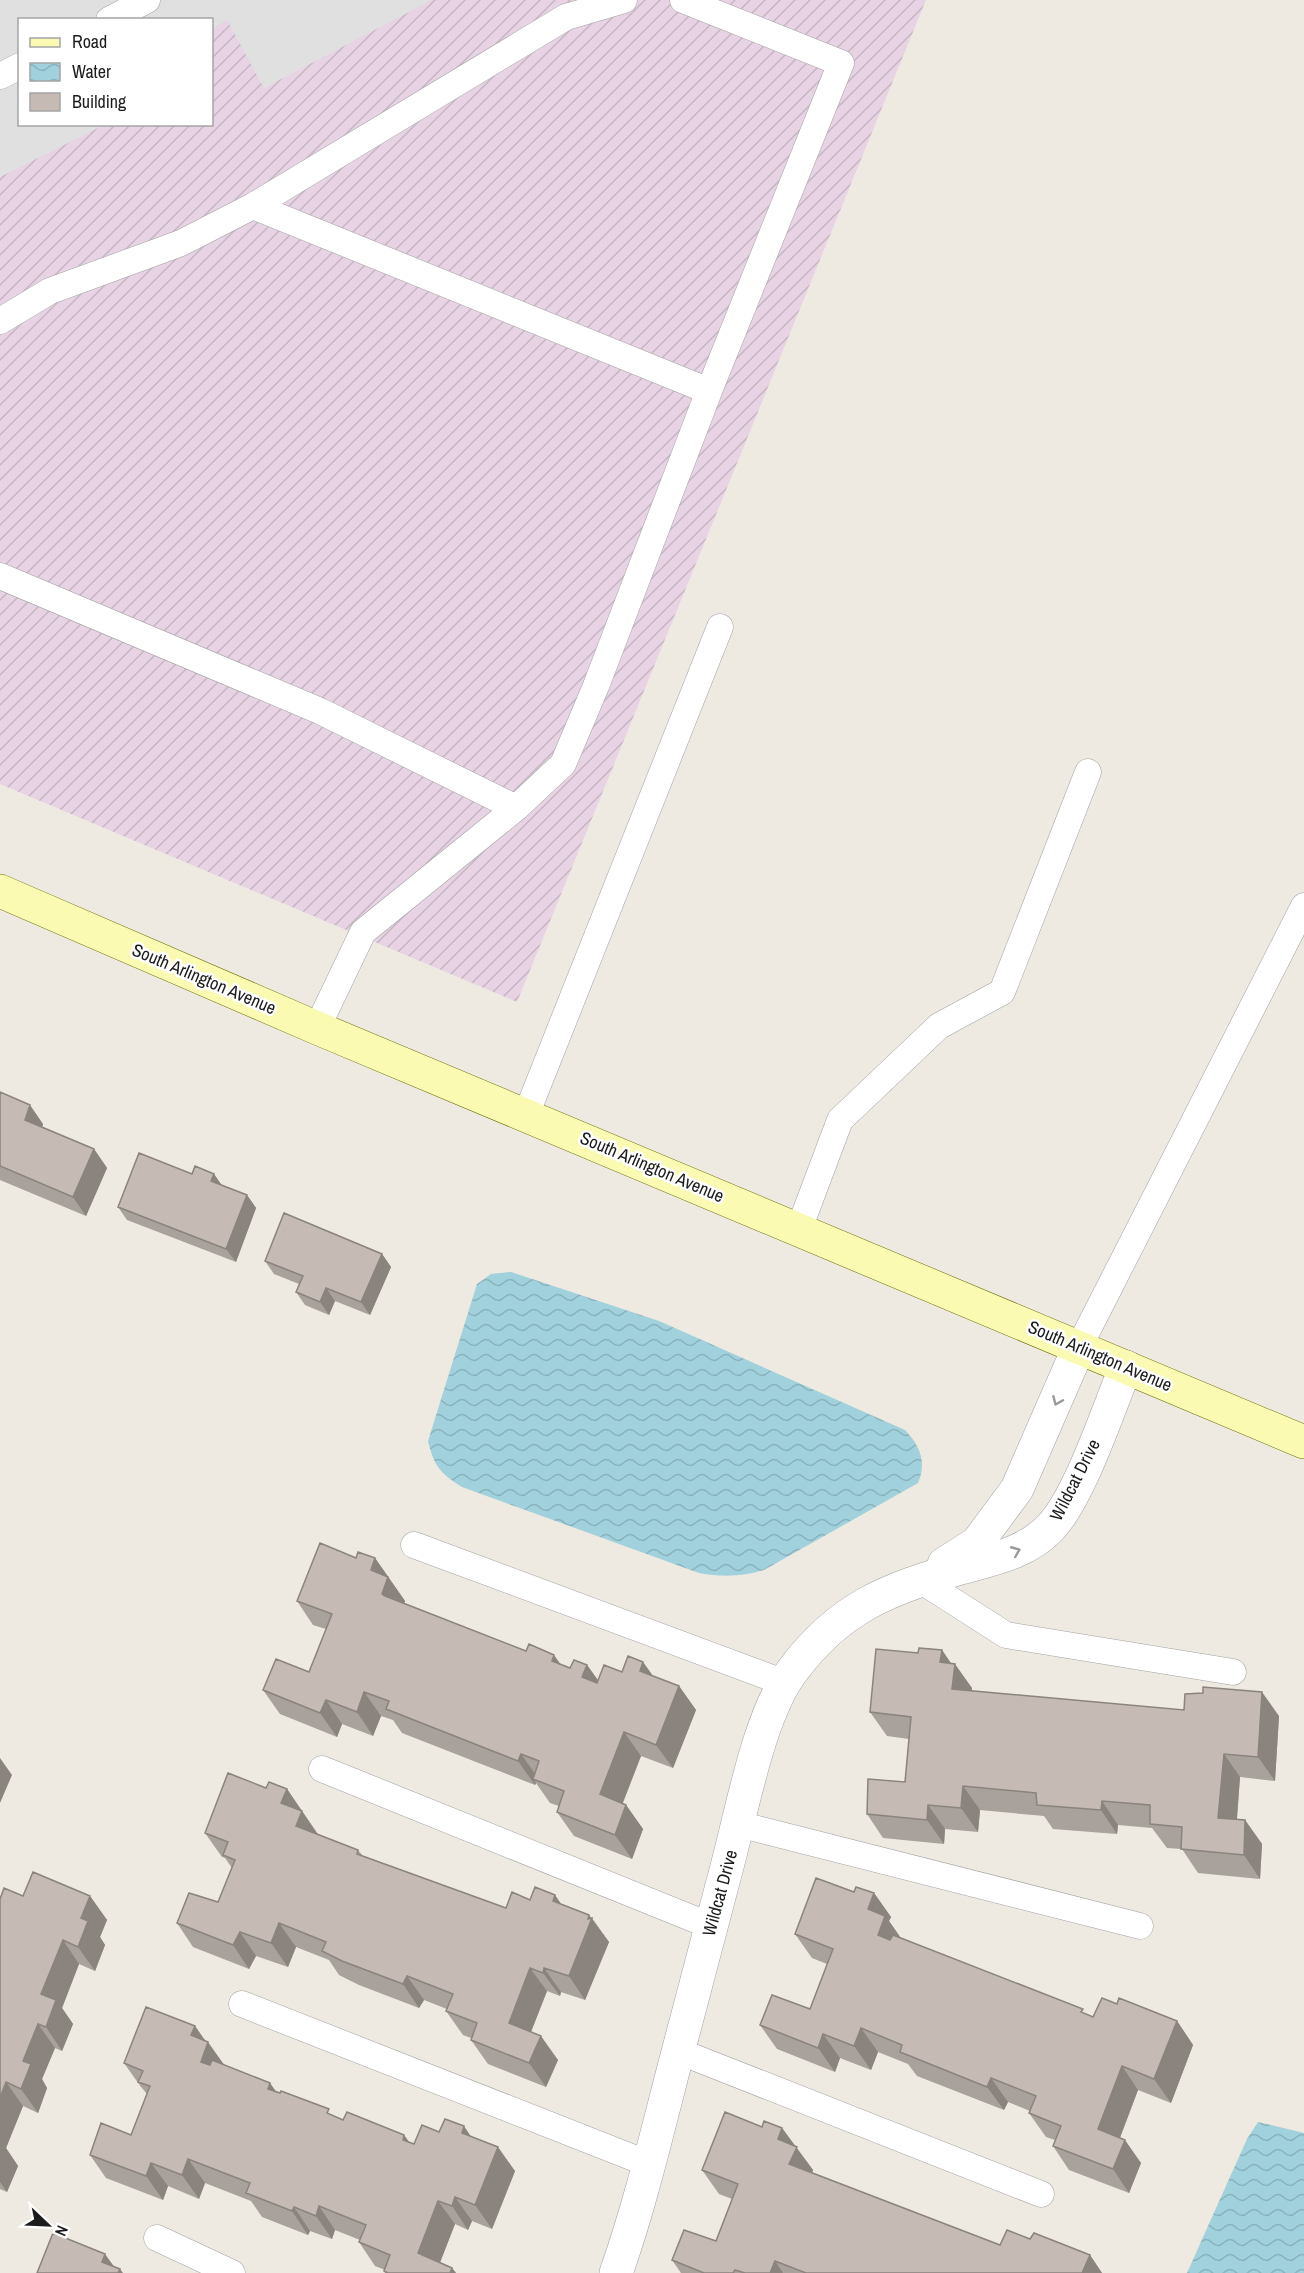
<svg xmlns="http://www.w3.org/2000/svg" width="1304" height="2273" viewBox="0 0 1304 2273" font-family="'Archivo Narrow',sans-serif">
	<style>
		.industrial { fill: url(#industrial-furrows); fill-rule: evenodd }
		.parking { fill: #e0e0e0 }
		.water { fill: url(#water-waves) }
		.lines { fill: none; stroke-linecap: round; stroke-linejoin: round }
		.lane-casing { stroke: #a3a3a3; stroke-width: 27 }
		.street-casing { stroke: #a3a3a3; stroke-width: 34 }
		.secondary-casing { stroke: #6b7203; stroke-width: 34 }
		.lane { stroke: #fff; stroke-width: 26 }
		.street { stroke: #fff; stroke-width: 33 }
		.secondary { stroke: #fafab3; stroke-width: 33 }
		.wall { fill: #a9a19b }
		.shaded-wall { fill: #8a837e }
		.building { fill: #c5bbb4; stroke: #8a837e; stroke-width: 1.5 }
		.oneway { stroke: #999 }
		.labels { text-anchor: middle; stroke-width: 5; stroke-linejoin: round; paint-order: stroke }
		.street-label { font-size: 18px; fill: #1c1c1c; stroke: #fff }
	</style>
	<defs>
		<pattern id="industrial-furrows" width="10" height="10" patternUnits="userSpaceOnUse" patternTransform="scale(1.5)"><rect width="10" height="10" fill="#e7d3e4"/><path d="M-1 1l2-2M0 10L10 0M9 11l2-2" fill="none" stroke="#c6b5c3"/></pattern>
		<pattern id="water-waves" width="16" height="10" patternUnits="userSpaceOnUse" patternTransform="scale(1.5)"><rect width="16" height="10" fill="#a0d1dc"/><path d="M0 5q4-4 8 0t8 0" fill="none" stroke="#89b3bc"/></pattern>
	</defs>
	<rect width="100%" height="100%" fill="#eee9e1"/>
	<path class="industrial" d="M0 0H926L517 1002 0 784ZM20 20H212V124H20Z"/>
	<path class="parking" d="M0 0H432L264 88 227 20 212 29V20H20V124L104 125 0 177Z"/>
	<path class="water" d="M511 1272 659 1321 905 1430C920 1446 927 1462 918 1483L764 1570C742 1577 721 1577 699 1573L462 1487C440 1473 434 1466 428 1441L477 1284 491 1274Z
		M1258 2122 1304 2133V2273H1187L1247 2139Z"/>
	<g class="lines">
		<g class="lane-casing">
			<path id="lane" d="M683 0 841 63 709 391
				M109 20 147 0
				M0 76 20 66
				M253 206 566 17 624 0
				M0 321 50 291 181 243 253 206 709 391 596 686 563 764 516 808 320 711 0 576
				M317 1028 363 932 516 808
				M526 1115 720 627
				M799 1229 840 1120 939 1026 1002 992 1088 772
				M1079 1347 1304 906
				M414 1545 785 1683
				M920 1580 1006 1635 1233 1672
				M322 1769 711 1926
				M738 1824 1140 1926
				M242 2004 649 2164
				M678 2051 1041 2194
				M157 2238 232 2273"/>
		</g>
		<g class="street-casing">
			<path id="street" d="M944 1564 977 1543 1017 1489 1079 1347
				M616 2273C639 2208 655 2141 672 2075 691 2003 710 1931 729 1859 743 1805 760 1713 793 1670 840 1607 888 1589 961 1568 993 1559 1026 1553 1050 1528 1080 1497 1108 1409 1126 1367"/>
		</g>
		<g class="secondary-casing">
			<path id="secondary" d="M0 891 317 1028 1304 1442"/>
		</g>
		<use href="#lane" class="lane"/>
		<use href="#street" class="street"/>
		<use href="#secondary" class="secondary"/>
	</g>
	<path class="wall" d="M0 1092 43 1124 42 1127 94 1149 107 1168 86 1216 0 1180Z
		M192 1174H214L222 1186 247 1195 256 1208 236 1262 127 1220 118 1207Z
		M382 1254 391 1267 370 1315 335 1301 329 1315 305 1305 296 1292 299 1284 274 1274 265 1261Z
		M356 1558H375L405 1601 404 1603 570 1668 587 1665 598 1680 622 1672 643 1662 653 1676 679 1686 696 1710 673 1768 641 1756 623 1803 626 1805 643 1829 632 1859 574 1836 557 1812 559 1806 550 1803 536 1783 535 1785 402 1733 393 1720 381 1716 373 1736 342 1724 337 1737 280 1714 263 1690 309 1672 326 1629 313 1625 297 1601Z
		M942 1650 951 1664 972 1688V1691L1184 1710 1279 1716 1275 1781 1240 1777 1237 1820H1245L1262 1844 1260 1879 1198 1873 1182 1849 1167 1848 1152 1828 1118 1825 1117 1834 1053 1829 1044 1816 980 1810 978 1832 945 1829 944 1844 883 1838 867 1814 905 1782 909 1739 887 1736 870 1712 918 1653Z
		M266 1788 287 1789 318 1834 358 1850 363 1856 506 1908 530 1900 555 1895 561 1904 592 1918 609 1942 585 2000 561 1992 560 1996 547 1991 531 2032 558 2060 546 2087 488 2064 471 2040V2038L463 2035 446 2011 447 2009 424 2000 419 2008 359 1985 339 1975 329 1960 296 1947 288 1967 256 1956 249 1969 193 1947 177 1923 218 1902 232 1868 225 1858 222 1857 205 1833Z
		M854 1892 874 1893 891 1917 889 1921 901 1938 1093 2017 1117 2004 1177 2021 1193 2045 1171 2103 1138 2090 1120 2138 1141 2163 1129 2193 1069 2170 1053 2146 1055 2140 1046 2137 1029 2113 1030 2111 1008 2102 1004 2110 917 2076 908 2064 878 2052 871 2070 840 2058 835 2072 777 2049 760 2025 810 2009 827 1964 812 1958 795 1934Z
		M23 1896H90L107 1920 100 1937 105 1945 95 1971 79 1964 62 2008 73 2024 62 2051 55 2048 42 2079 47 2088 38 2113 23 2106 6 2148 18 2166 7 2192 0 2189V2191V1899Z
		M195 2026 205 2040 224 2065 277 2092 343 2120 404 2135 410 2143 414 2144 439 2132 470 2136 515 2171 492 2229 472 2221 468 2230 455 2224 440 2262 452 2268 456 2273H385L384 2271 385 2270 375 2266 359 2242 360 2240 335 2230 332 2239 310 2231 308 2235 262 2217 251 2201 205 2183 199 2199 168 2186 163 2200 106 2178 90 2155 131 2135 147 2094 142 2088 141 2087 124 2063Z
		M762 2127 782 2128 813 2170 812 2173 1000 2245 1030 2239 1090 2255 1102 2273H681L672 2260 716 2241 732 2199 719 2194 702 2170Z"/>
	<path class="shaded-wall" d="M30 1105 43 1124 38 1139 25 1120Z
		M94 1149 107 1168 86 1216 73 1197Z
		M214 1174 223 1187 211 1181Z
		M247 1195 256 1208 236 1262 226 1249Z
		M382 1254 391 1267 370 1315 361 1302Z
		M326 1288 335 1301 329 1315 320 1302Z
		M375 1558 405 1601 399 1618 382 1594 371 1570Z
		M942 1650 955 1669V1664L972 1688 969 1713 952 1689 940 1662Z
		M554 1655 571 1679 552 1661Z
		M643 1662 660 1686 640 1671Z
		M587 1665 604 1689 582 1677Z
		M679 1686 696 1710 673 1768 656 1745Z
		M364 1692 381 1716 373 1736 357 1712Z
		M1262 1692 1279 1716 1275 1781 1258 1757Z
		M326 1700 342 1724 337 1737 320 1713Z
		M624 1732 641 1756 617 1817 600 1794Z
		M521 1754 538 1778 533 1779 536 1783 535 1785 518 1761Z
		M1224 1754 1240 1777 1235 1842 1218 1818Z
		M0 1758 12 1775 0 1803Z
		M963 1786 980 1810 978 1832 961 1808Z
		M287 1789 318 1835 312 1849 281 1803Z
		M1102 1801 1118 1825 1117 1834 1101 1810Z
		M626 1805 643 1829 632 1859 615 1835Z
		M928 1805 945 1829 944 1844 927 1820Z
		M1245 1820 1262 1844 1260 1879 1244 1855Z
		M874 1893 891 1917 889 1921 902 1940 895 1959 878 1935 868 1909Z
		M555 1895 571 1919 553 1901Z
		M90 1896 107 1920 100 1937 105 1945 95 1971 78 1947 81 1918Z
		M589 1915 609 1942 585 2000 569 1976Z
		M279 1923 296 1947 288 1967 271 1943Z
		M240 1932 256 1956 249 1969 233 1945Z
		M63 1940 79 1964 62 2008 73 2024 62 2051 46 2027 41 1994Z
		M530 1968 547 1991 525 2047 509 2023Z
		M544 1968 561 1992 560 1996 543 1973Z
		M407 1976 424 2000 419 2008 403 1984Z
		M1177 2021 1193 2045 1171 2103 1154 2079Z
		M38 2024 55 2048 42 2079 47 2088 38 2113 21 2089 23 2061Z
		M195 2026 207 2044 208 2042 225 2066 217 2086 201 2062 191 2035Z
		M861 2028 878 2052 871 2070 854 2046Z
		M823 2034 840 2058 835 2072 818 2048Z
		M541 2036 558 2060 546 2087 529 2063Z
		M1122 2066 1138 2090 1114 2153 1098 2129Z
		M991 2078 1008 2102 1004 2110 987 2087Z
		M6 2082 23 2106 6 2148 18 2166 7 2192 0 2182V2098Z
		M270 2083 287 2107 268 2089Z
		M464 2126 480 2150 462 2133Z
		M782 2128 813 2170 806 2188 789 2164 778 2139Z
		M404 2135 421 2159 403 2140Z
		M1125 2140 1141 2163 1129 2193 1113 2169Z
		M498 2147 515 2171 492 2229 475 2205Z
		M188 2159 205 2183 199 2199 182 2175Z
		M151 2163 168 2186 163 2200 146 2176Z
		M455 2197 472 2221 468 2230 452 2206Z
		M438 2201 455 2224 436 2273 418 2253Z
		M319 2206 335 2230 332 2239 316 2216Z
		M294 2207 310 2231 308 2235 292 2211Z
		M105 2254 118 2272 120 2269 123 2273H110L102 2262Z
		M1090 2255 1102 2273H1082Z
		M775 2261 783 2273H770Z
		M452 2268 456 2273H450Z"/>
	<path class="building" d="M0 1092 30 1105 25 1120 94 1149 73 1197 0 1166Z
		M139 1153 192 1174 195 1166 214 1174 211 1181 247 1195 226 1249 118 1207Z
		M284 1213 382 1254 361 1302 326 1288 320 1302 296 1292 303 1276 265 1261Z
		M320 1543 356 1558 358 1552 375 1558 371 1570 388 1577 382 1594 385 1596 526 1651 529 1644 554 1655 552 1661 570 1668 574 1660 587 1665 582 1677 597 1683 604 1665 622 1672 628 1656 643 1662 640 1671 679 1686 656 1745 624 1732 600 1794 626 1805 615 1835 557 1812 564 1791 533 1779 539 1761 521 1754 518 1761 386 1709 389 1701 364 1692 357 1712 326 1700 320 1713 263 1690 276 1659 309 1672 332 1614 297 1601Z
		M919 1648 942 1650 940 1662 955 1664 952 1689 1184 1710 1185 1694 1203 1693V1687L1262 1692 1258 1757 1224 1754 1218 1818 1245 1820 1244 1855 1181 1849 1182 1827 1150 1824V1805L1102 1801 1101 1810 1037 1805 1036 1793 963 1786 961 1808 928 1805 927 1820 867 1814 868 1779 905 1782 911 1717 870 1712 876 1649 918 1653Z
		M228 1773 266 1788 269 1782 287 1789 281 1803 302 1811 296 1826 358 1850 357 1854 506 1908 512 1892 530 1900 535 1887 555 1895 553 1901 589 1915 588 1919 592 1918 569 1976 544 1968 543 1973 530 1968 509 2023 541 2036 529 2063 471 2040 477 2023 446 2011 453 1994 407 1976 403 1984 342 1961 322 1951 326 1942 279 1923 271 1943 240 1932 233 1945 177 1923 189 1893 218 1902 235 1860 223 1855 228 1842 205 1833Z
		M33 1872 90 1896 81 1918 88 1921 78 1947 63 1940 41 1994 56 2000 46 2027 38 2024 23 2061 31 2064 21 2089 6 2082 0 2098V1899L4 1888 23 1896Z
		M816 1878 854 1892 856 1887 874 1893 868 1909 885 1916 878 1935 890 1940 893 1935 1083 2009 1081 2012 1093 2017 1102 1998 1117 2004 1119 1998 1177 2021 1154 2079 1122 2066 1098 2129 1125 2140 1113 2169 1053 2146 1061 2126 1029 2113 1036 2096 991 2078 987 2087 900 2052 902 2045 861 2028 854 2046 823 2034 818 2048 760 2025 772 1995 810 2009 833 1949 795 1934Z
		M146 2007 195 2026 191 2035 208 2042 201 2062 210 2065 212 2060 270 2083 268 2089 280 2093 281 2091 329 2109 327 2113 343 2120 347 2112 404 2135 403 2140 414 2144 422 2125 439 2132 445 2119 464 2126 462 2133 498 2147 475 2205 455 2197 452 2206 438 2201 418 2253 452 2268 450 2273H388L384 2271 390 2255 359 2242 366 2225 319 2206 316 2216 294 2207 292 2211 246 2193 250 2183 188 2159 182 2175 151 2163 146 2176 90 2155 101 2123 131 2135 150 2086 138 2082 143 2071 124 2063Z
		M725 2112 762 2127 764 2121 782 2128 778 2139 797 2147 789 2164 1000 2245 1007 2230 1030 2239 1034 2233 1090 2255 1082 2273H806L775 2261 770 2273H745L735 2270 733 2273H704L672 2260 684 2230 716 2241 738 2184 702 2170Z
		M53 2233 105 2254 102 2262 120 2269 118 2273H37Z"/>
	<defs><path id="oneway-chevron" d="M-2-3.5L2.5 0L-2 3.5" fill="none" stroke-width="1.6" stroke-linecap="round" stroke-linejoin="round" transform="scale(1.5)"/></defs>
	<g class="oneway">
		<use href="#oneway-chevron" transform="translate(1057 1401) rotate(113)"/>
		<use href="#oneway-chevron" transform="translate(1016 1551) rotate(-22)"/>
	</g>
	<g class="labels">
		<g class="street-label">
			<text transform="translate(204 979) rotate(23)" y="6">South Arlington Avenue</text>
			<text transform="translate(652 1167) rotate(23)" y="6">South Arlington Avenue</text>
			<text transform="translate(1100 1356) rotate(23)" y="6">South Arlington Avenue</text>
			<text transform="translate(1075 1480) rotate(-63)" y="6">Wildcat Drive</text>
			<text transform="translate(720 1893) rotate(-75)" y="6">Wildcat Drive</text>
		</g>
	</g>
	<rect x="18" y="18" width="195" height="108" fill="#ffffff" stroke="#a4a4a4" stroke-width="1.5"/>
	<rect x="30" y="38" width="30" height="9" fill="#fafab3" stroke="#a4a4a4" stroke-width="1.5"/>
	<text x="72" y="48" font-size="18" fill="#1c1c1c">Road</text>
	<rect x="30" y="63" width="30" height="18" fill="url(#water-waves)" stroke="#a4a4a4" stroke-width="1.5"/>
	<text x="72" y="78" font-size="18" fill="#1c1c1c">Water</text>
	<rect x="30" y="93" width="30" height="18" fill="#c5bbb4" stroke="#a4a4a4" stroke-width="1.5"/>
	<text x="72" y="108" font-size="18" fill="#1c1c1c">Building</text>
	<g transform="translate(48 2225) rotate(113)" stroke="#ffffff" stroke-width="4.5" paint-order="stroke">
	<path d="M0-4.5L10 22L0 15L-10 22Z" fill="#1c1c1c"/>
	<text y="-9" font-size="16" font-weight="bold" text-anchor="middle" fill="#1c1c1c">N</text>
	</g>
</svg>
